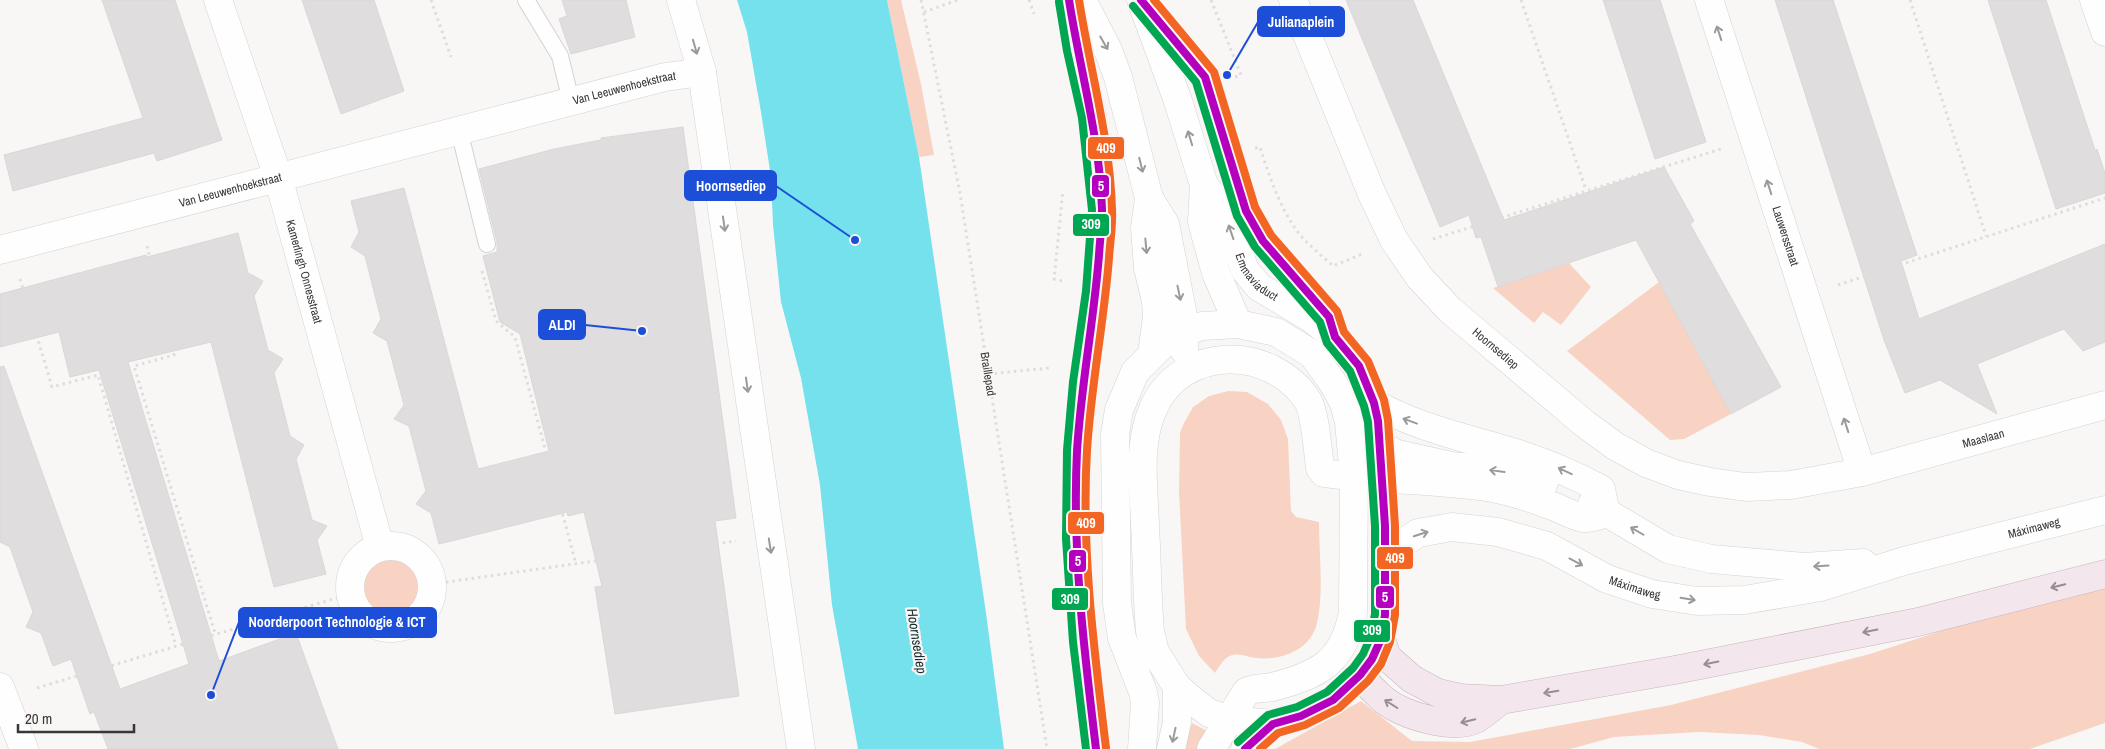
<svg xmlns="http://www.w3.org/2000/svg" width="2105" height="749" viewBox="0 0 2105 749" font-family="'Archivo Narrow',sans-serif">
	<style>
		.green { fill: #f8d3c3 }
		.water { fill: #75e1ec }
		.building { fill: #dfdddd; stroke: #d9d8d7 }
		.lines { fill: none; stroke-linecap: round; stroke-linejoin: round }
		.service-casing { stroke: #d4d2d2; stroke-width: 18 }
		.minor-casing { stroke: #d4d2d2; stroke-width: 29 }
		.secondary-casing { stroke: #d4d2d2; stroke-width: 29 }
		.trunk-casing { stroke: #c7b6be; stroke-width: 29 }
		.path { stroke: #dedddc; stroke-width: 3; stroke-dasharray: 2.5 4; stroke-linecap: butt }
		.service { stroke: #fefefe; stroke-width: 16 }
		.minor { stroke: #fefefe; stroke-width: 28 }
		.secondary { stroke: #fefefe; stroke-width: 28 }
		.trunk { stroke: #f3e6ec; stroke-width: 28 }
		.bus-1-casing { stroke: #faf6f5; stroke-width: 11 }
		.bus-2-casing { stroke: #faf6f5; stroke-width: 11 }
		.bus-3-casing { stroke: #faf6f5; stroke-width: 11 }
		.bus-1 { stroke: #b400be; stroke-width: 8 }
		.bus-2 { stroke: #00a651; stroke-width: 8 }
		.bus-3 { stroke: #f26522; stroke-width: 8 }
		.oneway { stroke: #9b9a9a }
		.oneway2 { stroke: #968e91 }
		.labels { text-anchor: middle; stroke-width: 4.5; stroke-linejoin: round; paint-order: stroke }
		.street-label { font-size: 12px; fill: #383636; stroke: #faf6f5 }
		.water-label { font-size: 14px; font-style: italic; fill: #162e31; stroke: #faf6f5 }
		.leader { fill: none; stroke: #1d4ed8; stroke-width: 2 }
		.callout-dot { fill: #1d4ed8; stroke: #faf6f5; stroke-width: 2 }
		.callout { fill: #1d4ed8; stroke: #1d4ed8; stroke-width: 2 }
		.callout-label { font-size: 14px; text-anchor: middle; font-weight: bold; fill: #fff }
		.line-badge { stroke: #faf6f5; stroke-width: 2 }
		.badge-label { font-size: 14px; text-anchor: middle; font-weight: bold; fill: #fff }
	</style>
	<rect width="100%" height="100%" fill="#f9f7f6"/>
	<path class="green" d="M887 0H901L921 84 934 155 919 157Z
		M1569 263 1591 287 1561 325 1543 312 1534 323 1493 288Z
		M1659 282 1731 414 1684 439 1670 440 1567 351Z
		M1228 391 1247 392 1268 404 1281 420 1288 439 1291 511 1296 517 1319 522C1319 552 1324 594 1317 623 1311 650 1281 661 1256 658 1247 657 1239 652 1230 656 1223 659 1219 667 1215 673L1199 656 1186 629 1179 492 1180 433 1184 423 1193 407 1209 396Z
		M362 588a29 29 0 1 1 58 0a29 29 0 1 1-58 0Z
		M2105 588V723L2030 749H1819L1802 742 1759 735 1699 732 1614 737 1570 749H1275L1361 701 1412 741 1470 742 1671 705 1870 654 1950 628Z
		M1192 723 1207 731 1199 749H1181Z"/>
	<path class="water" d="M737 0H887L919 157 986 613 1004 749H858L832 605 820 485 801 378 781 302 773 225 771 177 761 112 747 32Z"/>
	<path class="building" d="M102 0H175L222 140 157 161 154 153 13 191 4 155 143 118Z
		M302 0H374L404 91 341 114Z
		M562 0H626L635 37 571 54 559 19 567 16Z
		M1346 0H1413L1504 220 1664 167 1694 221 1690 224 1781 387 1731 414 1636 240 1498 287 1481 237 1476 238 1469 215 1440 227Z
		M1603 0H1660L1706 142 1655 159Z
		M1775 0H1833L1917 255 1901 261 1919 319 2105 244V342L2083 351 2064 329 1977 364 1997 414 1940 380 1905 393 1884 340Z
		M1988 0H2046L2095 150 2097 149 2105 173V193L2056 209Z
		M683 127 736 518 715 521 739 696 615 714 595 587 602 586 584 512 568 516 567 512 439 544 431 513 416 504 426 491 409 426 394 419 404 405 387 341 373 333 381 319 365 256 351 247 359 232 351 201 404 188 478 469 549 451 520 334 500 322 483 256 497 252V242L479 169 554 149 601 140V138Z
		M238 233 248 273 263 281 254 296 268 350 283 359 274 373 290 436 304 445 296 459 312 520 327 526 317 540 326 574 274 587 211 342 128 362 219 661 296 633 338 749H108L94 712 90 714 71 659 53 666 41 633 26 627 33 612 10 547 0 542V367L4 366 120 689 189 664 99 370 70 377 59 332 0 347V294L146 255 147 257Z"/>
	<g class="lines">
		<g class="service-casing">
			<path id="service" d="M526 0 560 56 571 101
				M1154 17 1205 77 1246 211 1263 241 1290 270 1329 317 1333 330
				M459 130 487 244"/>
		</g>
		<g class="minor-casing">
			<g id="minor">
				<path id="s1" d="M218 0 278 177 380 547"/>
				<path d="M681 0 702 72 801 749"/>
				<path id="s2" d="M1293 0 1372 194 1394 240 1420 278 1450 310 1585 424 1615 446 1646 463 1678 475 1710 482 1746 487 1791 485 1862 472 2105 405"/>
				<path id="s3" d="M1709 0 1862 472"/>
				<path d="M2094 0 2105 32"/>
				<path id="s4" d="M0 250 665 77 702 72"/>
				<circle cx="391" cy="587" r="41"/>
				<path d="M0 687 24 749"/>
			</g>
		</g>
		<g class="secondary-casing">
			<g id="secondary">
				<path d="M1069 0 1077 49 1092 116 1102 210 1096 292 1083 383 1077 451 1076 539 1083 641 1096 749"/>
				<path d="M1082 0 1108 50 1118 77 1149 198 1165 224 1184 320V350"/>
				<path d="M1141 0 1178 101 1204 185 1202 222 1216 273 1238 324"/>
				<path id="s5" d="M1204 185 1223 209 1245 270 1259 287 1312 319 1335 337 1359 366 1374 403 1378 421 1385 526V615L1381 639 1372 659 1360 675 1333 700 1301 716 1273 724 1229 720 1209 713 1192 700 1177 687 1155 652 1150 631C1147 596 1147 560 1145 525 1144 487 1137 445 1153 409 1181 344 1272 345 1308 401 1315 413 1318 452 1320 468L1324 473C1380 481 1437 479 1492 488 1514 492 1535 499 1555 507 1563 510 1575 517 1584 518 1591 518 1599 515 1606 514"/>
				<path d="M1149 198 1145 228 1148 268 1156 301 1157 317 1152 354"/>
				<path d="M1374 403C1412 425 1454 435 1495 447 1533 457 1567 471 1601 489L1606 514"/>
				<path d="M1367 438 1397 454 1451 466 1501 470 1544 483"/>
				<path d="M1592 504 1668 549 1711 559 1805 567 1863 563"/>
				<path id="s6" d="M1385 565 1400 545 1418 533 1452 527 1498 532 1547 546 1607 579 1652 594 1697 601 1744 600 1821 587 1904 561 2105 510"/>
				<path d="M1142 749 1145 703 1143 692 1122 638 1117 603 1115 434 1119 410 1135 372 1168 339 1184 332 1202 326 1238 324 1276 332 1312 354 1333 383 1344 403 1349 422 1354 477 1353 612C1344 662 1319 675 1272 687 1263 689 1254 687 1246 692L1211 749"/>
				<path d="M1171 749 1177 722V687"/>
				<path d="M1245 749 1273 724"/>
			</g>
		</g>
		<g class="trunk-casing">
			<path id="trunk" d="M1381 639 1387 657 1412 679 1438 693 1461 698 1501 700 1675 670 1918 622 2105 574
				M1360 675C1367 684 1375 692 1384 700 1403 715 1453 731 1476 719 1485 714 1493 706 1501 700"/>
		</g>
		<path class="path" d="M431 0 451 57
			M921 0 960 193 1047 749
			M1029 0 1034 14
			M1211 0 1241 75 1235 77
			M1521 0 1586 190
			M1910 0 1986 236
			M924 12 958 0
			M1255 148 1260 147C1268 173 1278 202 1293 225 1303 241 1320 254 1333 266L1362 254
			M1433 239 1721 149
			M147 246 174 355 134 366 215 633
			M482 271 496 321 515 337 576 564
			M20 279 52 387 98 375 176 646
			M1062 281 1054 279 1063 190
			M1838 285 2105 198
			M988 374 1050 368
			M433 584 736 541
			M37 688 350 594"/>
		<use href="#service" class="service"/>
		<use href="#minor" class="minor"/>
		<use href="#secondary" class="secondary"/>
		<use href="#trunk" class="trunk"/>
		<g class="bus-1-casing">
			<path id="bus-1" d="M1069 0C1080 70 1100 139 1102 209 1102 224 1100 240 1099 255 1094 320 1081 385 1077 451 1072 551 1084 650 1096 749
				M1141 0 1205 77 1246 211 1263 241 1329 317 1335 337 1359 366 1374 403 1378 421 1385 526V615L1381 639 1372 659 1360 675 1333 700 1301 716 1273 724 1245 749"/>
		</g>
		<g class="bus-2-casing">
			<path id="bus-2" d="M1059 2 1067 51 1082 118 1092 210 1086 291 1073 382 1067 450 1066 539 1073 642 1086 749
				M1133 6 1196 82 1237 216 1255 247 1320 322 1327 343 1350 371 1364 406 1368 422 1375 526V614L1371 636 1363 654 1353 668 1327 692 1297 707 1268 715 1238 742"/>
		</g>
		<g class="bus-3-casing">
			<path id="bus-3" d="M1079 0C1090 70 1110 138 1112 209 1113 225 1110 242 1109 258 1104 322 1091 386 1087 450 1081 549 1094 649 1106 748
				M1154 0 1214 72 1255 207 1271 235 1337 311 1344 332 1368 361 1384 400 1388 420 1395 526V615L1390 642 1381 664 1368 681 1339 708 1305 725 1278 733 1260 749"/>
		</g>
		<use href="#bus-1" class="bus-1"/>
		<use href="#bus-2" class="bus-2"/>
		<use href="#bus-3" class="bus-3"/>
	</g>
	<defs><path id="oneway-shaft" d="M-6 0H5M1.5-3L5.5 0L1.5 3" fill="none" stroke-width="1.6" stroke-linecap="round" stroke-linejoin="round" transform="scale(1.25)"/></defs>
	<g class="oneway">
		<use href="#oneway-shaft" transform="translate(1719 33) rotate(-108)"/>
		<use href="#oneway-shaft" transform="translate(1104 43) rotate(60)"/>
		<use href="#oneway-shaft" transform="translate(695 47) rotate(74)"/>
		<use href="#oneway-shaft" transform="translate(1190 138) rotate(-107)"/>
		<use href="#oneway-shaft" transform="translate(1141 165) rotate(76)"/>
		<use href="#oneway-shaft" transform="translate(1769 187) rotate(-108)"/>
		<use href="#oneway-shaft" transform="translate(724 224) rotate(82)"/>
		<use href="#oneway-shaft" transform="translate(1231 232) rotate(-109)"/>
		<use href="#oneway-shaft" transform="translate(1146 246) rotate(85)"/>
		<use href="#oneway-shaft" transform="translate(1179 293) rotate(78)"/>
		<use href="#oneway-shaft" transform="translate(747 385) rotate(82)"/>
		<use href="#oneway-shaft" transform="translate(1410 421) rotate(-160)"/>
		<use href="#oneway-shaft" transform="translate(1846 425) rotate(-108)"/>
		<use href="#oneway-shaft" transform="translate(1497 471) rotate(-172)"/>
		<use href="#oneway-shaft" transform="translate(1565 471) rotate(-155)"/>
		<use href="#oneway-shaft" transform="translate(1637 531) rotate(-150)"/>
		<use href="#oneway-shaft" transform="translate(1421 534) rotate(-18)"/>
		<use href="#oneway-shaft" transform="translate(770 546) rotate(81)"/>
		<use href="#oneway-shaft" transform="translate(1576 562) rotate(28)"/>
		<use href="#oneway-shaft" transform="translate(1821 566) rotate(176)"/>
		<use href="#oneway-shaft" transform="translate(1688 599) rotate(9)"/>
		<use href="#oneway-shaft" transform="translate(1174 735) rotate(102)"/>
	</g>
	<g class="oneway2">
		<use href="#oneway-shaft" transform="translate(2058 586) rotate(166)"/>
		<use href="#oneway-shaft" transform="translate(1870 631) rotate(169)"/>
		<use href="#oneway-shaft" transform="translate(1711 663) rotate(169)"/>
		<use href="#oneway-shaft" transform="translate(1551 692) rotate(170)"/>
		<use href="#oneway-shaft" transform="translate(1391 704) rotate(-148)"/>
		<use href="#oneway-shaft" transform="translate(1468 721) rotate(166)"/>
	</g>
	<g class="labels">
		<g class="street-label">
			<text dy="4" stroke="none"><textPath href="#s4" startOffset="645">Van Leeuwenhoekstraat</textPath></text>
			<text dy="4" stroke="none"><textPath href="#s4" startOffset="238">Van Leeuwenhoekstraat</textPath></text>
			<text dy="4" stroke="none"><textPath href="#s3" startOffset="248">Lauwersstraat</textPath></text>
			<text dy="4" stroke="none"><textPath href="#s1" startOffset="285">Kamerlingh Onnesstraat</textPath></text>
			<text dy="4" stroke="none"><textPath href="#s5" startOffset="108">Emmaviaduct</textPath></text>
			<text dy="4" stroke="none"><textPath href="#s2" startOffset="410">Hoornsediep</textPath></text>
			<text transform="translate(988 374) rotate(81)" y="4">Braillepad</text>
			<text dy="4" stroke="none"><textPath href="#s2" startOffset="946">Maaslaan</textPath></text>
			<text dy="4" stroke="none"><textPath href="#s6" startOffset="686">Máximaweg</textPath></text>
			<text dy="4" stroke="none"><textPath href="#s6" startOffset="276">Máximaweg</textPath></text>
		</g>
		<g class="water-label">
			<text transform="translate(917 641) rotate(81)" y="5">Hoornsediep</text>
		</g>
	</g>
	<path class="leader" d="M1227 75L1258 22M855 240L776 186M642 331L585 325M211 695L239 622"/>
	<g class="callout-dot">
		<circle cx="1227" cy="75" r="5"/>
		<circle cx="855" cy="240" r="5"/>
		<circle cx="642" cy="331" r="5"/>
		<circle cx="211" cy="695" r="5"/>
	</g>
	<g class="callout">
		<rect x="1258" y="7" width="86" height="29" rx="5"/>
		<rect x="685" y="171" width="91" height="29" rx="5"/>
		<rect x="539" y="310" width="46" height="29" rx="5"/>
		<rect x="239" y="608" width="197" height="29" rx="5"/>
	</g>
	<g class="callout-label">
		<text x="1301" y="27">Julianaplein</text>
		<text x="731" y="191">Hoornsediep</text>
		<text x="562" y="330">ALDI</text>
		<text x="337" y="627">Noorderpoort Technologie &amp; ICT</text>
	</g>
	<g class="line-badge">
		<rect x="1087" y="136" width="38" height="24" rx="5" fill="#f26522"/>
		<rect x="1091" y="174" width="19" height="24" rx="5" fill="#b400be"/>
		<rect x="1072" y="213" width="38" height="24" rx="5" fill="#00a651"/>
		<rect x="1067" y="511" width="38" height="24" rx="5" fill="#f26522"/>
		<rect x="1376" y="546" width="38" height="24" rx="5" fill="#f26522"/>
		<rect x="1068" y="549" width="19" height="24" rx="5" fill="#b400be"/>
		<rect x="1375" y="585" width="20" height="24" rx="5" fill="#b400be"/>
		<rect x="1051" y="587" width="38" height="24" rx="5" fill="#00a651"/>
		<rect x="1353" y="619" width="38" height="24" rx="5" fill="#00a651"/>
	</g>
	<g class="badge-label">
		<text x="1106" y="153">409</text>
		<text x="1101" y="191">5</text>
		<text x="1091" y="229">309</text>
		<text x="1086" y="528">409</text>
		<text x="1395" y="563">409</text>
		<text x="1078" y="566">5</text>
		<text x="1385" y="602">5</text>
		<text x="1070" y="604">309</text>
		<text x="1372" y="635">309</text>
	</g>
	<path d="M18 724v8h116v-8" fill="none" stroke="#383636" stroke-width="2.5"/>
	<text x="25" y="724" font-size="15" fill="#383636" stroke="#faf6f5" stroke-width="4" paint-order="stroke">20 m</text>
</svg>
